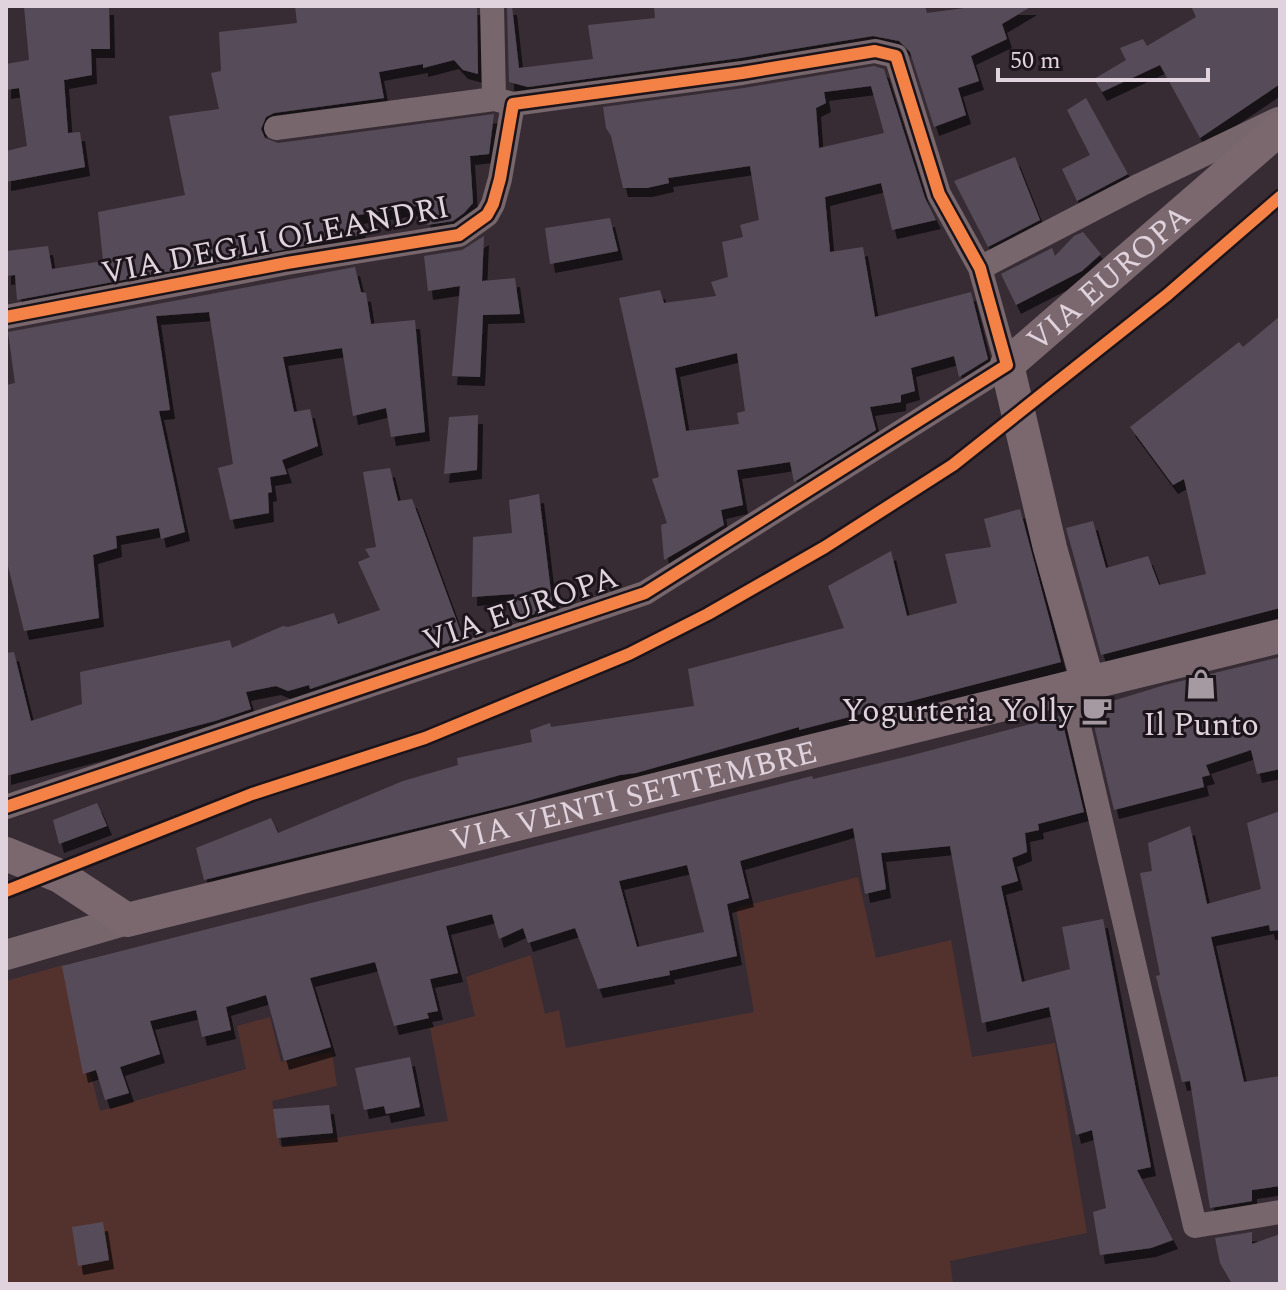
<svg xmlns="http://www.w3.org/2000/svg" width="1286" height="1290" viewBox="0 0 1286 1290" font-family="Spectral,serif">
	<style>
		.green { fill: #53322e }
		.building { fill: #564c59; fill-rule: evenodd; filter: url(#shadow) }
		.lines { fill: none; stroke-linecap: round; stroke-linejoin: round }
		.minor { stroke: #77666b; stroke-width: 24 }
		.tertiary { stroke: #77666b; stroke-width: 30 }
		.secondary { stroke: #7a686e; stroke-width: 34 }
		.cycleway-casing { stroke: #1c141b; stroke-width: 17 }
		.cycleway { stroke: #f48246; stroke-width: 12 }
		.labels { text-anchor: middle; stroke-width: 6; stroke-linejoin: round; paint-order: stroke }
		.street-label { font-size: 32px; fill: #e0d3dd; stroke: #1c141b }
		.poi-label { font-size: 32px; fill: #e0d3dd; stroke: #1c141b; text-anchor: end }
	</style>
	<defs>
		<filter id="shadow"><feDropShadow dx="5" dy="9" stdDeviation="0" flood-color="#0009"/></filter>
	</defs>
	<rect width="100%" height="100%" fill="#372c34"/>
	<path class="green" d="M858 877 876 958 951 940 972 1057 1055 1043 1087 1233 950 1261 953 1284H6V981L63 965 100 1111 246 1069 237 1026 270 1017 281 1062 332 1052 337 1086 272 1101 280 1146 448 1121 430 1028 475 1016 466 977 531 955 545 1014 559 1010 566 1048 754 1012 736 908Z"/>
	<path class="building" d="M24 6H109L110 49H91L92 75 64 80 68 133 80 132 85 167 6 182V151L27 146 19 88 6 90V64L29 60Z
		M295 6H477L478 74 463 70 454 60 423 68V64L379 72 384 98 274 113 266 117 261 129 265 138 278 143 494 114 489 154 470 156 473 203 464 213 453 221 427 225 423 205 358 215 362 235 17 300 15 275 6 276V251L48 246 52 269 103 261 98 212 185 195 169 116 219 109 211 73 221 71 219 32 297 23Z
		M507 6H512L519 68 593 59 588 25 655 18 654 6H925L927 13 979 6H1032L1002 24 1007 39 971 56 979 81 958 88 966 115 934 127 910 52 899 41 873 36 740 58 528 87 509 82Z
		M1191 6H1280V84L1200 138 1160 65 1102 92 1094 79 1126 60 1120 48 1143 39 1147 46 1196 17Z
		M874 66 884 69 925 198 936 220 892 230 881 183 825 197 830 252 863 247 875 317 971 292 988 359 959 377 954 356 911 368 915 391 901 395V402L870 407 876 430 794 482 790 462 737 470 743 505 721 510 724 525 664 560 661 525 667 523 652 479 659 477 619 298 660 290 664 303 716 296 711 282 728 277 722 242 743 237 740 225 759 220 750 166 668 178 669 183 647 188H623L611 136 606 128 603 107 744 88ZM871 86 884 133 819 148 816 108 826 103 824 92ZM737 353 745 411 737 413 739 424 686 431 675 368Z
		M1086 98 1128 174 1077 201 1062 169 1090 155 1067 110Z
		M1015 157 1040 220 988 247 954 181Z
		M610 218 618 251 550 264 545 228Z
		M1083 232 1101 254 1082 271 1016 305 1001 274 1052 248 1055 256 1074 236Z
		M484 236 482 281 515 278 520 314 483 315 480 377 452 376 460 286 428 291 424 256 462 250Z
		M355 267 361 292 366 293 371 324 415 320 425 432 391 437 386 408 353 416 342 348 283 357 294 412 310 409 318 446 282 460 287 474 270 477 272 492 268 493 269 513 230 520 218 468 233 464 209 312 156 316 170 410 159 411 185 532 161 539 159 528 116 536 117 548 93 555 99 618 24 631 6 558V385L15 383 8 332Z
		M1280 316V608L1101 655 1066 528 1093 521 1106 568 1148 556 1159 585 1206 574 1184 479 1173 485 1130 427 1239 342 1243 347Z
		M478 415 477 470 444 474 449 417Z
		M390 468 398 501 412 499 463 638 310 689 309 685 288 691 276 686 246 692 251 709 215 721 6 776V653L14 652 31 721 82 704 80 672 230 640 232 648 283 626 288 627 334 613 338 624 380 610 358 562 370 557 365 549 376 547 363 472Z
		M539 494 553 608 516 620 514 594 472 597 473 537 512 533 509 500Z
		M1020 509 1061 662 799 730V727L636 773 620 775 516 804 204 880 196 848 271 818 278 833 403 781 458 765 457 758 532 742 530 730 550 723 551 727 694 706 688 669 844 628 828 586 891 551 907 616 957 603 945 554 991 547 984 519Z
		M1280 657V769L1257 774 1251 750 1206 765 1210 775 1202 777 1204 787 1114 810 1089 704 1108 699 1109 702 1165 685Z
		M1061 716 1084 812 1038 824 1039 830 1025 833 1027 852 1012 858 1018 881 1001 886 1022 982 1070 969 1062 927 1103 919 1151 1167 1137 1170 1173 1240 1151 1248 1100 1255 1093 1212 1106 1208 1092 1130 1076 1135 1049 1007 982 1023 950 846 881 853 886 889 865 894 853 828 740 861 749 898 727 904 737 956 669 971 670 975 598 989 575 928 528 943 523 928 499 939 492 914 446 926 458 973 430 979 438 1011 427 1013 429 1018 394 1026 375 962 310 978 331 1047 284 1061 266 995 226 1007 231 1030 202 1037 196 1010 150 1021 160 1054 120 1067 129 1093 105 1100 96 1070 83 1074 62 966 812 776 813 779 909 756ZM687 865 704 932 637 947 619 881Z
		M97 803 107 826 59 844 53 820Z
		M1280 811V930L1270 931 1269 925 1211 937 1244 1082 1280 1076V1186L1252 1190V1201L1210 1208 1190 1081 1182 1082 1156 976 1160 975 1140 873 1152 871 1148 843 1190 826 1207 904 1261 889 1247 823Z
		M410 1057 420 1107 386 1114 384 1106 364 1110 355 1068Z
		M329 1105 333 1133 277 1138 273 1109Z
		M103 1222 109 1260 78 1266 72 1227Z
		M1252 1232V1244L1280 1234V1284H1232L1220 1263 1215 1238Z"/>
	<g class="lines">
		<path class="minor" d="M492 6 494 99
			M276 128 494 99 513 104
			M980 268 1140 185 1278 119
			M6 317 287 263 459 235 487 215 493 204 500 179 513 104 742 73 875 51 896 56 939 194 980 268 1007 365 645 593 6 807
			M1070 688 1195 1226 1280 1212"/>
		<path class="tertiary" d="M6 955 127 920"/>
		<g class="secondary">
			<path id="s1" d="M1088 683 1050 548 1007 365 1280 128"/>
			<path id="s2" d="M6 854 60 876 127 920 1280 636"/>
		</g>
		<g class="cycleway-casing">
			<path id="cycleway" d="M6 317 287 263 459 235 487 215 493 204 500 179 513 104 742 73 875 51 896 56 939 194 980 268 1007 365 645 593 6 807
				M6 891 252 794 425 738 629 654 708 614 825 547 953 465 1167 295 1280 197"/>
		</g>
		<use href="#cycleway" class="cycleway"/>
	</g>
	<defs>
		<g id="shop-bare" transform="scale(2.4)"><path d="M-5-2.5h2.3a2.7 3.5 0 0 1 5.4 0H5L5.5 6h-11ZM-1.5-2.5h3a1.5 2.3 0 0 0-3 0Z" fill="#a599a2" stroke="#1c141b" stroke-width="2.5" paint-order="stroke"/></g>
		<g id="cafe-bare" transform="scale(2.4)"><path d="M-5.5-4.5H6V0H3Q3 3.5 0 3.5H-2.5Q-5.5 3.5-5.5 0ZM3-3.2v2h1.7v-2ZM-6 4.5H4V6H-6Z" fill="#a599a2" stroke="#1c141b" stroke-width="2.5" paint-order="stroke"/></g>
	</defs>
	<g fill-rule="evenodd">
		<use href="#shop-bare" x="1201" y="684"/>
		<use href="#cafe-bare" x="1097" y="710"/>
	</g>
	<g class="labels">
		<g class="street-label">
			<text transform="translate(275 239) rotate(-11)" y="11">VIA DEGLI OLEANDRI</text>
			<text dy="11" stroke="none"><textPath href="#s1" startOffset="462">VIA EUROPA</textPath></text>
			<text transform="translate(520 608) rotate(-19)" y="11">VIA EUROPA</text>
			<text dy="11" stroke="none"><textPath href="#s2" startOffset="660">VIA VENTI SETTEMBRE</textPath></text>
		</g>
		<g class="poi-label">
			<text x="1073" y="721">Yogurteria Yolly</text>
			<text x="1201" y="735" text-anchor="middle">Il Punto</text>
		</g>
	</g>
	<rect width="1286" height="1290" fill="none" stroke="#e0d3dd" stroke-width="16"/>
	<path d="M998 68v12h210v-12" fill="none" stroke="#e0d3dd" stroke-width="4"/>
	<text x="1010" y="68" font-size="24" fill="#e0d3dd" stroke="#1c141b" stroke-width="6" paint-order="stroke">50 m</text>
</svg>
